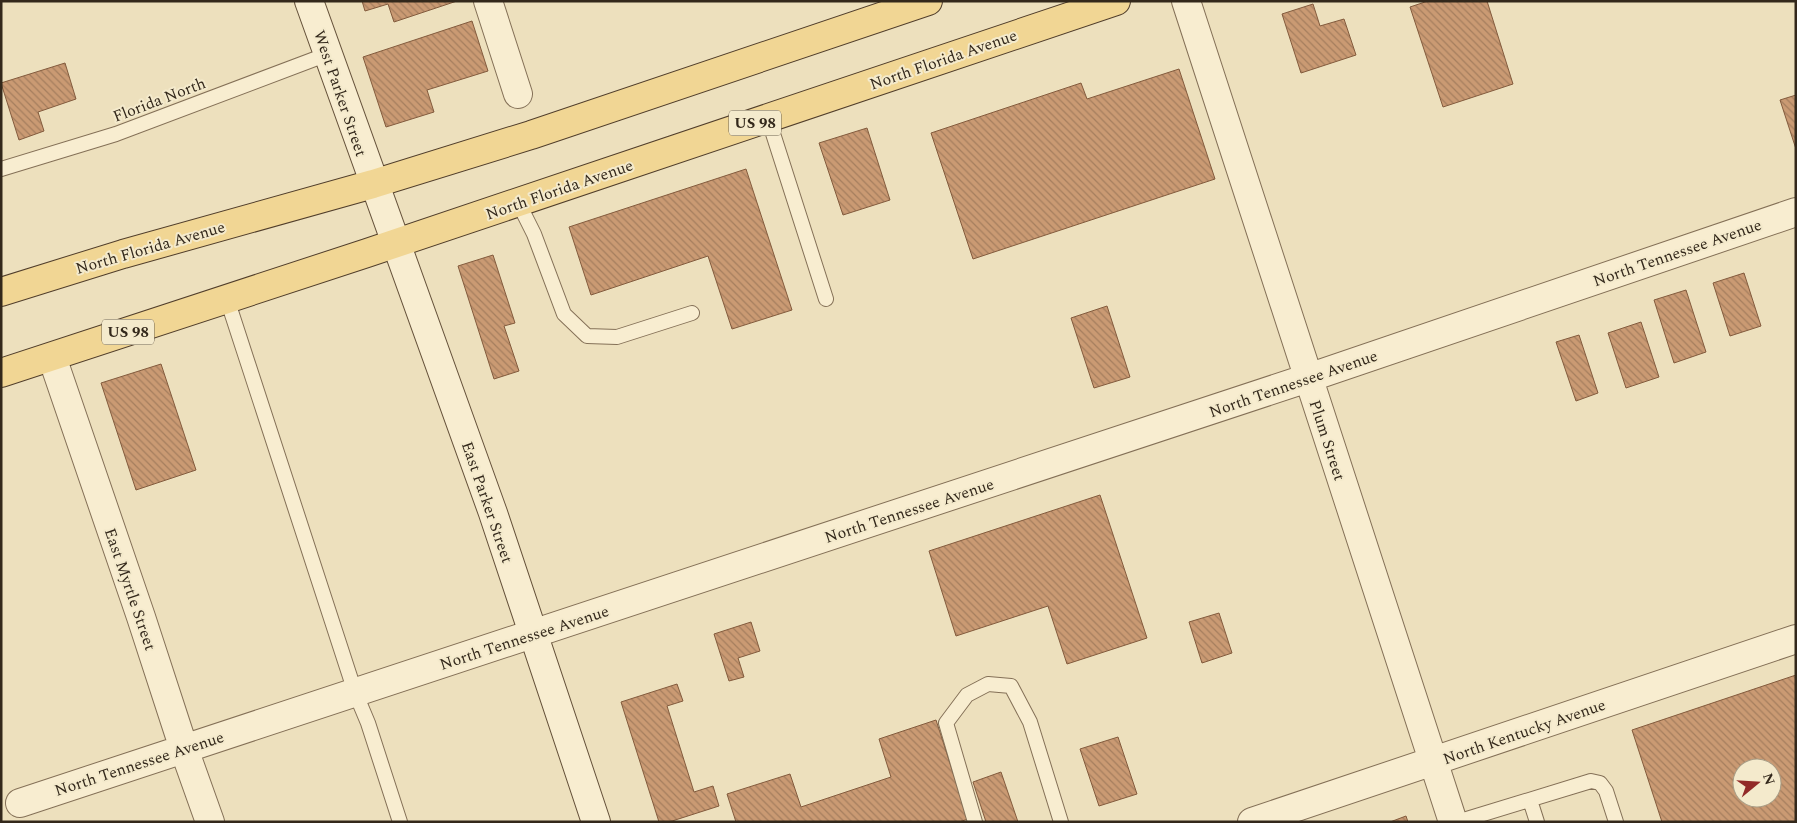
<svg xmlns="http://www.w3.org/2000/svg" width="1797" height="823" viewBox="0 0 1797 823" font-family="Spectral,serif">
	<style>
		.building { fill: url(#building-back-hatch); stroke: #835b3d; fill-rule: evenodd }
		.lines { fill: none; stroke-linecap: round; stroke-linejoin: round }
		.lane-casing { stroke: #847057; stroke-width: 16 }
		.street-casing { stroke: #847057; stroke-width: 30 }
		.secondary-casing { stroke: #65513a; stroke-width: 30 }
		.primary-casing { stroke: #513e2b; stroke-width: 30 }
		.lane { stroke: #f8edd0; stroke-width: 14 }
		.street { stroke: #f8edd0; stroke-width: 28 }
		.secondary { stroke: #f8edd0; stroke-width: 28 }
		.primary { stroke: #f1d694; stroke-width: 28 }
		.labels { text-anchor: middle; stroke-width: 4; stroke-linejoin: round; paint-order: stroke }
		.shield { fill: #f4eacc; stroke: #6d6250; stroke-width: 1 }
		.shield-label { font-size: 15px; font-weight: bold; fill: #33281b }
		.street-label { font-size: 16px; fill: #33281b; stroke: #f4eacc }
	</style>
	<defs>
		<pattern id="building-back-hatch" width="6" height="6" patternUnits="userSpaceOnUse" patternTransform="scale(1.25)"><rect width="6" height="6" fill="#ca9a73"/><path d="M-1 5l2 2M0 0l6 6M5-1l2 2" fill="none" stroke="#a57e5e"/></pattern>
	</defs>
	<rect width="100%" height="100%" fill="#ede0bd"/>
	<path class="building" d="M362 1H457L394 22 388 4 365 11Z
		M1428 1H1487L1513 84 1443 107 1410 7Z
		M1313 4 1320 26 1344 19 1356 55 1301 73 1282 14Z
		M472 21 488 71 427 90 434 112 386 127 363 57Z
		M65 63 76 99 38 112 44 131 19 140 1 83Z
		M1179 69 1215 179 973 259 931 133 1081 83 1087 99Z
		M1796 95V149L1780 100Z
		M867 128 890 200 843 215 819 143Z
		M746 169 792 310 732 329 708 256 591 295 569 227Z
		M493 255 515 323 504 326 519 371 494 379 458 266Z
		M1744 273 1761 326 1730 336 1713 283Z
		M1686 290 1706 352 1674 363 1654 300Z
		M1107 306 1130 377 1094 388 1071 318Z
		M1641 322 1659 377 1626 388 1608 333Z
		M1579 335 1598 393 1576 401 1556 342Z
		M161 364 196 470 136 490 101 383Z
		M1100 495 1147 638 1067 664 1048 606 956 636 929 551Z
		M1219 613 1232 653 1202 663 1189 622Z
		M751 622 760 651 738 658 744 677 729 681 714 634Z
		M1796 675V822H1662L1632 730ZM1742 768H1772V798H1742Z
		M677 684 683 701 667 706 694 792 713 786 719 806 669 822H659L621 702Z
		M936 720 968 819 959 822H736L727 794 790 774 801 807 891 777 879 739Z
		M1118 737 1137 794 1099 806 1080 749Z
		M1001 772 1018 822H986L973 782Z
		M1406 816 1408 822H1390Z"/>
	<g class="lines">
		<g class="lane-casing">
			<path id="lane" d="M768 118 826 299
				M1 169 116 134 328 54
				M518 202 534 234 564 314 587 336 617 337 692 313
				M227 299 355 692 368 723 400 822
				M1530 800 1537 822
				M975 822 946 723 967 695 988 684 1011 686 1030 722 1061 822
				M1457 822 1591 781 1600 783 1606 791 1616 822"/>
		</g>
		<g class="street-casing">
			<path id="street" d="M488 1 518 94
				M1186 1 1453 822
				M52 357 141 617 184 749 210 822
				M20 803 1308 378 1796 212
				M1252 822 1796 639"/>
		</g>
		<g class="secondary-casing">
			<path id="secondary" d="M309 1 493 513 596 822"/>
		</g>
		<g class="primary-casing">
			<path id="primary" d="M1 292 123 254 373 184 531 135 928 1
				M1 373 367 253 1116 1"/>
		</g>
		<use href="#lane" class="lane"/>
		<use href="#street" class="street"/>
		<use href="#secondary" class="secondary"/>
		<use href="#primary" class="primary"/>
	</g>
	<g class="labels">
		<g class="shield">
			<rect x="729" y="110.5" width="52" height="25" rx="4"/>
			<rect x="102" y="319.5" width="52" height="25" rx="4"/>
		</g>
		<g class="shield-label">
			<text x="755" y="128">US 98</text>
			<text x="128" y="337">US 98</text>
		</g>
		<g class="street-label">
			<text transform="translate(943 59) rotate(-19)" y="6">North Florida Avenue</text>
			<text transform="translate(341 93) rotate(71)" y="6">West Parker Street</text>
			<text transform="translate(159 99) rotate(-21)" y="6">Florida North</text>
			<text transform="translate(559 189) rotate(-19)" y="6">North Florida Avenue</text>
			<text transform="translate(150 247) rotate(-16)" y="6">North Florida Avenue</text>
			<text transform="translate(1677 252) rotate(-19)" y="6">North Tennessee Avenue</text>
			<text transform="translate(1293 383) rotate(-19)" y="6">North Tennessee Avenue</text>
			<text transform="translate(1328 440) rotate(72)" y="6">Plum Street</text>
			<text transform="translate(488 502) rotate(71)" y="6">East Parker Street</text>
			<text transform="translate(909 510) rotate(-18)" y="6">North Tennessee Avenue</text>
			<text transform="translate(131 589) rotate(71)" y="6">East Myrtle Street</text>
			<text transform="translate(524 637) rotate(-18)" y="6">North Tennessee Avenue</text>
			<text transform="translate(1524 731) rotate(-19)" y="6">North Kentucky Avenue</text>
			<text transform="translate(139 763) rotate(-18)" y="6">North Tennessee Avenue</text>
		</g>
	</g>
	<rect width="1797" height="823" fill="none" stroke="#33281b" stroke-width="5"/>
	<g transform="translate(1757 783) rotate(72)"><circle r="24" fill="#f4eacc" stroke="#a79c85"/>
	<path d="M0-4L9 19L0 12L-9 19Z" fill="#922a28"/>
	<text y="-8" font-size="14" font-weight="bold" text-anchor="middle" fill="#33281b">N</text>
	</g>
</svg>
